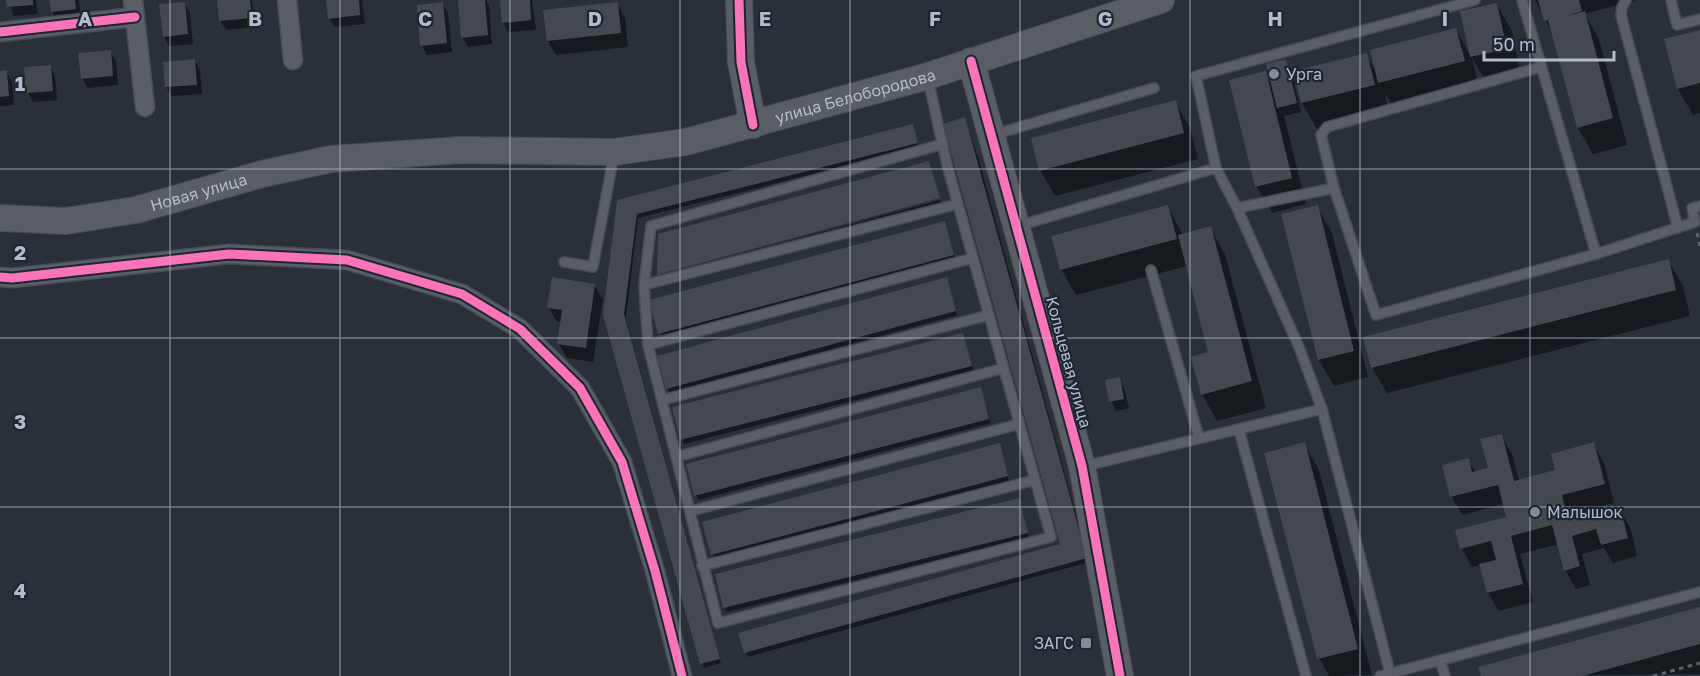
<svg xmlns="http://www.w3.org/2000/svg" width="1700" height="676" viewBox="0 0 1700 676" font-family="'Golos Text',sans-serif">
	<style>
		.shadow { fill: #0007 }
		.building { fill: #444950 }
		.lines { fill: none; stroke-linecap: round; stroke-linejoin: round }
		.lane-casing { stroke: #484c53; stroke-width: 12 }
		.street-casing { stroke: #484c53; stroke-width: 21 }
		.secondary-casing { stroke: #484c53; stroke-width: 28 }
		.path { stroke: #5d636a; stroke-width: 3; stroke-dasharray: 4.5 4.5; stroke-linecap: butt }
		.lane { stroke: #5a5e66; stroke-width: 9 }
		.street { stroke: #5a5e66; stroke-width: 18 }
		.secondary { stroke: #595d64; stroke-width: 26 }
		.cycleway-casing { stroke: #1d2633; stroke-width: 13 }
		.cycleway { stroke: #fb73b8; stroke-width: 9 }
		.grid { fill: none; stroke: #b4bcc9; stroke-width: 1.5; stroke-opacity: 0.55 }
		.poi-dot { fill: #848b96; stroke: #1d2633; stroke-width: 2 }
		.labels { text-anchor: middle; stroke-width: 4.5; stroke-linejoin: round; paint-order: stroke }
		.poi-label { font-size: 16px; fill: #b4bcc9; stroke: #1d2633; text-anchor: start }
		.street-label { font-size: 16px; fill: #b4bcc9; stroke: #1d2633 }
		.grid-label { font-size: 20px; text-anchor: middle; font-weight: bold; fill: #b4bcc9; stroke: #1d2633; stroke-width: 4.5; stroke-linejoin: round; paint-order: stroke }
	</style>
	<rect width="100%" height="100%" fill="#2a3038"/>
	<path class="shadow" d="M8 0H36L38 14 14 16Z
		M51 0H79L81 18 57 21 52 11Z
		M219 0H252L256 27 226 30 220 20Z
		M327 0H362L365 24 334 27 329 18Z
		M460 0H486L489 6 492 44 468 47 463 38Z
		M501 0H532L536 30 508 32 503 23Z
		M1535 0H1636L1585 14 1599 39 1627 145 1593 154 1578 128 1551 30Z
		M184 3 190 13 193 44 169 46 164 37Z
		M617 3 625 18 628 47 556 55 548 41Z
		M442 4 448 13 452 52 427 55 422 45Z
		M1497 5 1512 31 1521 75 1487 83 1472 58 1479 88 1394 109 1385 93 1389 112 1317 129 1302 103 1295 72 1366 55 1375 70 1456 30 1470 55Z
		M1700 31V113L1693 115 1678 89 1666 40Z
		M110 52 116 61 118 85 88 88 82 78Z
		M194 60 200 70 202 94 172 96 166 87 164 63Z
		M1285 60 1291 70 1301 112 1284 116 1306 204 1272 213 1257 187 1231 81 1265 73 1272 85Z
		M50 67 55 76 57 100 33 102 28 93Z
		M0 72H6L12 81 14 105 0 106Z
		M1175 102 1190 128 1198 159 1055 196 1040 170Z
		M964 119 978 157 1089 562 748 657 740 634 1061 545Z
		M913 126 919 147 638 218 626 319 721 663 704 668 605 315 618 201Z
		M940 200 941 203 661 279 659 276Z
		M1168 207 1183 235 1210 228 1225 254 1266 408 1217 421 1202 394 1210 353 1187 266 1076 295 1061 269Z
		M1317 207 1332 233 1368 377 1334 386 1319 360 1283 215Z
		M946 227 955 259 662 337 660 333Z
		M1668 260 1683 286 1690 316 1387 393 1372 367Z
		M948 283 957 315 670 393 667 388Z
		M594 285 603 299 593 362 567 358 559 344 562 322H557L549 308Z
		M963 335 973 370 684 444 682 439Z
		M1119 379 1124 388 1129 408 1116 411 1111 401Z
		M980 389 991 423 698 500 696 495Z
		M1501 435 1512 454 1519 481 1557 471 1593 444 1604 463 1614 503 1571 514 1573 521 1619 509 1630 527 1637 556 1613 563 1604 548 1582 554 1590 585 1576 589 1565 570 1559 544 1520 554 1533 602 1499 611 1488 593 1481 565 1472 567 1462 548 1508 518 1504 504 1462 515 1452 497 1444 466 1468 460 1476 473 1490 469Z
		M1304 444 1319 470 1372 675 1329 676 1319 658Z
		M1001 449 1009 481 715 559 713 554Z
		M1019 500 1029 537 727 612 725 608Z
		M1700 609V674L1482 676Z"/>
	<path class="building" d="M6 0H33V5L7 7Z
		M49 0H75L76 9 51 12Z
		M217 0H250L252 18 219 21Z
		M326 0H359L360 15 328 19Z
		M458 0H485L488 35 461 38Z
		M500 0H530L531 20 502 23Z
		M1538 0H1579L1582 11 1564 17 1585 11 1613 118 1577 128 1548 20 1544 21Z
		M185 2 188 34 163 37 159 4Z
		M443 2 447 43 420 46 417 5Z
		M618 2 621 33 547 41 543 10Z
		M1497 3 1507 49 1470 57 1460 11Z
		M1456 28 1465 61 1378 83 1370 50Z
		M1700 30V83L1677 89 1664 39Z
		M111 50 113 76 81 79 78 53Z
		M1367 53 1375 85 1301 103 1293 71Z
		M195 59 197 85 165 87 163 62Z
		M1286 59 1297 103 1277 108 1266 64Z
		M51 65 53 91 26 93 24 67Z
		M7 70 9 96 0 97V71Z
		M1266 71 1292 178 1255 187 1229 80Z
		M1176 100 1184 133 1039 171 1031 138Z
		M965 117 1087 558 744 653 738 633 1060 544 943 124Z
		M913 124 918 143 637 214 624 314 720 659 700 664 603 315 617 200Z
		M929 161 940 198 657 275 658 234Z
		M1168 205 1177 239 1060 270 1051 236Z
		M1318 205 1354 351 1318 360 1281 214Z
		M945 221 954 255 658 334 649 300Z
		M1211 226 1252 381 1201 395 1191 357 1208 352 1178 235Z
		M1669 259 1676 290 1371 368 1363 337Z
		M552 277 595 284 586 348 557 344 562 310 547 308Z
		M947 277 956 311 666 389 657 356Z
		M963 333 972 366 680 440 672 407Z
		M1120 377 1124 399 1109 402 1105 380Z
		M981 387 989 419 694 496 686 464Z
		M1502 434 1514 481 1555 470 1551 454 1594 442 1605 484 1562 495 1568 520 1620 507 1628 538 1601 545 1596 529 1572 536 1580 566 1564 571 1552 525 1511 536 1523 584 1487 593 1479 564 1496 560 1491 541 1460 549 1455 530 1506 517 1498 485 1450 497 1442 465 1469 458 1472 472 1488 468 1480 439Z
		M1305 442 1358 649 1317 659 1264 453Z
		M1000 443 1008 476 711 555 702 522Z
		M1019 498 1028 533 723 608 715 574Z
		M1700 607V644L1582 676H1481L1478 667Z"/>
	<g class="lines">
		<g class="lane-casing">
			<path id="lane" d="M1522 0 1596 254 1695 222 1692 208 1700 206
				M1626 0 1622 7 1621 15 1678 228
				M1671 0 1677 25 1700 19
				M928 79 947 165 1051 537 718 623 648 345 644 285 651 226 943 144
				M992 135 1154 88
				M1334 188 1376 315 1596 254
				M1237 208 1334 188 1321 135 1327 127 1541 67
				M1018 226 1216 168
				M564 262 593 267 614 154
				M1151 270 1199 438
				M644 285 958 204
				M648 345 973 258
				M662 400 989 315
				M1322 409 1299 347 1237 208 1216 168 1196 76 1475 0
				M1239 430 1306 676
				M676 457 1004 368
				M1085 466 1322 409 1390 673
				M691 511 1019 424
				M702 566 1035 480
				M1440 660 1445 676
				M1380 676 1700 592"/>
		</g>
		<g class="street-casing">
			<path id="street" d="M133 0 145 107
				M287 0 293 60
				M0 32 135 17
				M0 277 12 278 229 254 347 260 462 294 520 329 580 388 622 462 655 571 682 676"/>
		</g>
		<g class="secondary-casing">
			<g id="secondary">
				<path d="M739 0 741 62 753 125"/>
				<path d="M971 61 1082 466 1120 676"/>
				<path id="s1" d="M0 218 66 221 136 210 262 174 331 159 461 150 614 152 686 142 928 76 1161 0"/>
			</g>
		</g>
		<path class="path" d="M1697 233 1700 246
			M1653 676 1700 663"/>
		<use href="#lane" class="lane"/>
		<use href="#street" class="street"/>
		<use href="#secondary" class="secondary"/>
		<g class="cycleway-casing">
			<path id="cycleway" d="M739 0 741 62 753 125
				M0 32 135 17
				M971 61 1082 466 1120 676
				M0 277 12 278 229 254 347 260 462 294 520 329 580 388 622 462 655 571 682 676"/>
		</g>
		<use href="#cycleway" class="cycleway"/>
	</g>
	<path class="grid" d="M170 0V676M340 0V676M510 0V676M680 0V676M850 0V676M1020 0V676M1190 0V676M1360 0V676M1530 0V676M0 169H1700M0 338H1700M0 507H1700"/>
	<g class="poi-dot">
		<circle cx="1274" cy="74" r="6"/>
		<circle cx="1535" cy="512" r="6"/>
		<rect x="1080" y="637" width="12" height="12" rx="3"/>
	</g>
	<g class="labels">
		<g class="poi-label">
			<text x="1286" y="80">Урга</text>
			<text x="1547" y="518">Малышок</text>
			<text x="1074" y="649" text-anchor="end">ЗАГС</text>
		</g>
		<g class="street-label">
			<text dy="6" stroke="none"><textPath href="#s1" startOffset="870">улица Белобородова</textPath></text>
			<text dy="6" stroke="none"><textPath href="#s1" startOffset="202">Новая улица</textPath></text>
			<text transform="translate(1069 362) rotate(75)" y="6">Кольцевая улица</text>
		</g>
	</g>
	<g class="grid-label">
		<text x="85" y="26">A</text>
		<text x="255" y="26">B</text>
		<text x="425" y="26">C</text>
		<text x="595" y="26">D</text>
		<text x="765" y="26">E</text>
		<text x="935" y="26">F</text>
		<text x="1105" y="26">G</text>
		<text x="1275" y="26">H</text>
		<text x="1445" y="26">I</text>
		<text x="20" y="91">1</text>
		<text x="20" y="260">2</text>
		<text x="20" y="429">3</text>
		<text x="20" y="598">4</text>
	</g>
	<path d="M1484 51v9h130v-9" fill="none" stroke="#b4bcc9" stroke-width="3"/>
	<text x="1493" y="51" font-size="18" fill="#b4bcc9" stroke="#1d2633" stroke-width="4.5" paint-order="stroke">50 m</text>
</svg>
